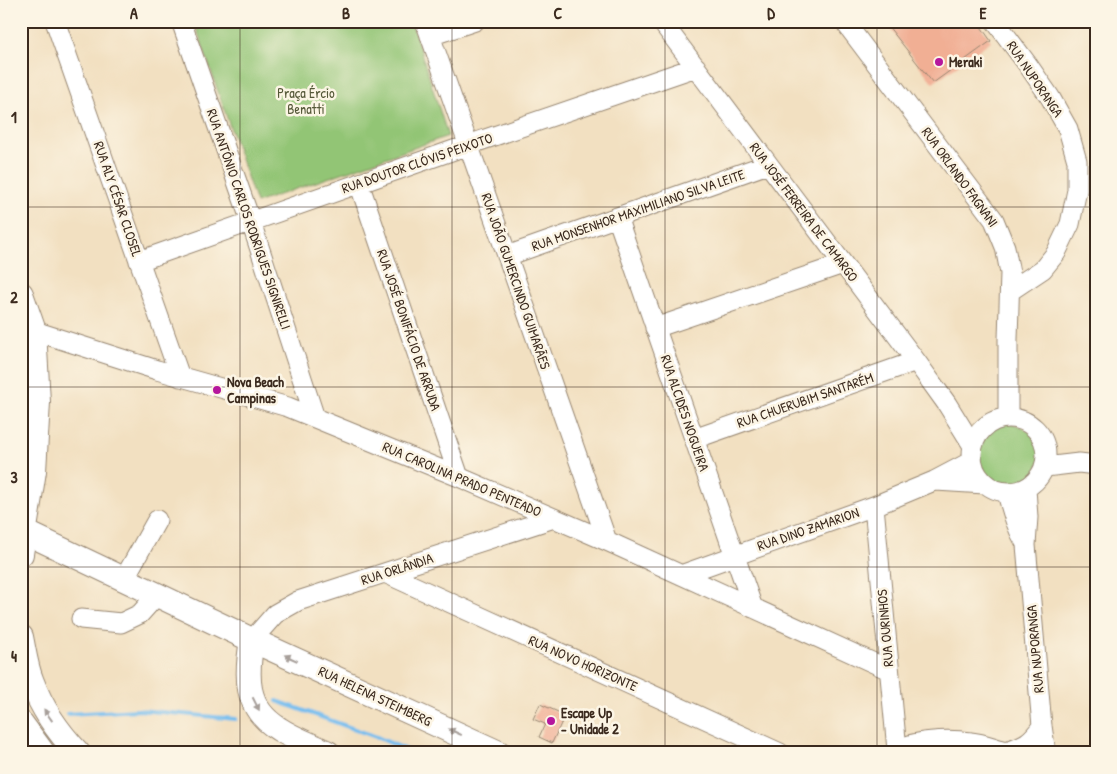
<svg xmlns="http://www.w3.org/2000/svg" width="1117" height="774" viewBox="0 0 1117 774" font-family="'Patrick Hand',sans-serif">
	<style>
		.green { fill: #92c575; stroke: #66784a }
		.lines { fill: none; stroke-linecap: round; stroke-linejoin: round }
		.stream { stroke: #77beef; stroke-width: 4 }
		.building { fill: #f1af94 }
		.minor-casing { stroke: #968570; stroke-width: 21 }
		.major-casing { stroke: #968570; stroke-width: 26 }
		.minor { stroke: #fff; stroke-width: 19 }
		.major { stroke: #fff; stroke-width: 24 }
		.oneway { fill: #a79f9a }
		.grid { fill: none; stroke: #3b2a1e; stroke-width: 1; stroke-opacity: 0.55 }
		.poi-dot { fill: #b5179e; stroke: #fcf5e5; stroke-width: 2 }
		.labels { text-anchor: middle; stroke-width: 5; stroke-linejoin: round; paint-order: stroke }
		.poi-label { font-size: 14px; font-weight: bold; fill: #3b2a1e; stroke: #fcf5e5; text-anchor: start }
		.street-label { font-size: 14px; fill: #3b2a1e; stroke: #fcf5e5 }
		.park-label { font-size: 14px; fill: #555838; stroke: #fcf5e5 }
		.neatline { fill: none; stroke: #3b2a1e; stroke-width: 2 }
		.grid-label { font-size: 16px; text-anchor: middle; font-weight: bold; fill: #3b2a1e }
	</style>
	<rect width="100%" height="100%" fill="#fcf5e5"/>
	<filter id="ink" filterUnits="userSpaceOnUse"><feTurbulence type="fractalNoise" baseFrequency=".02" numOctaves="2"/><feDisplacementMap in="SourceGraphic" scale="10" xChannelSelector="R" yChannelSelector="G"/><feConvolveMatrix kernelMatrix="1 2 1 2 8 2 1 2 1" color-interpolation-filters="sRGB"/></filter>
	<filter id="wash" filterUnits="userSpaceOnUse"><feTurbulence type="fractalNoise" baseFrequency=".0096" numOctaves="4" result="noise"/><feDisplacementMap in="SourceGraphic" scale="20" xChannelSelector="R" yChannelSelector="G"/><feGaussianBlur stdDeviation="1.12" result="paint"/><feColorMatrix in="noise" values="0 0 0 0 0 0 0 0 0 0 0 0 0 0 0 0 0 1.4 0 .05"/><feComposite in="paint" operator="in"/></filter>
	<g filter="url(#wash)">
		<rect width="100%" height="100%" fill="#f2e0c1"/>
		<path class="green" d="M194 21H411L448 136 256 203Z
			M978 455a31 31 0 1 1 62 0a31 31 0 1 1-62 0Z"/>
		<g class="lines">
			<path class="stream" d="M277 701 379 738 414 753
				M67 714 139 710 236 719"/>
		</g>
		<g id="blocks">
			<path class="building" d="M884 21H977L991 41 933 83Z
				M540 704 565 715 552 743 539 737 545 724 533 719Z"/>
		</g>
	</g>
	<g filter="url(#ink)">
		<use href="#blocks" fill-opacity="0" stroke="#968570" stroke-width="1"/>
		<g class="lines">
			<g class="minor-casing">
				<path id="minor" d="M55 21 180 377
					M181 21 251 222 315 418
					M425 21 607 541
					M661 21 916 361 947 404 973 446
					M844 21 994 220 1005 247 1010 273 1008 339V417
					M995 21 1028 65 1050 97 1068 129 1077 161V190L1070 224 1056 253 1043 269 1010 291
					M430 36 475 21
					M359 183 459 477
					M617 217 753 608
					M507 256 768 164
					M139 261 468 145 696 67
					M22 327 157 370 288 407 459 477 607 541 889 670
					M655 328 843 264
					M972 455a37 37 0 1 1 74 0a37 37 0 1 1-74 0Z
					M694 439 916 361
					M1045 467 1079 463 1096 465
					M936 481 985 484
					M1026 489 1028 517 1026 545 1042 726 1046 753
					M1007 493C1012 511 1016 527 1026 544
					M874 506 897 750
					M385 573 780 753
					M681 575 874 506 934 481 972 461
					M124 579 157 520
					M81 619 121 623 140 614 157 595
					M252 640 275 614 298 601 554 518
					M1006 751C1025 745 1030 743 1042 726
					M894 753C909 739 951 739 971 742 983 743 994 748 1006 751L1008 753"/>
			</g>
			<g class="major-casing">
				<path id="major" d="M21 294 34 331 38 402 34 471 21 554
					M25 532 252 640 499 753
					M21 637C24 651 26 668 32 682 42 709 58 732 78 753
					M252 640C246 675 244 708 279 729 294 739 312 745 328 753
					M21 723 43 753"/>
			</g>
			<use href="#minor" class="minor"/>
			<use href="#major" class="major"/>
		</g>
		<defs><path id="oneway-solid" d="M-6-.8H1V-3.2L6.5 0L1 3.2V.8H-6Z" transform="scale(1.25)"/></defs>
		<g class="oneway">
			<use href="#oneway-solid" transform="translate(291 658) rotate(-155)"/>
			<use href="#oneway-solid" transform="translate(256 704) rotate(63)"/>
			<use href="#oneway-solid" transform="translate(48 715) rotate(-125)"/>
			<use href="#oneway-solid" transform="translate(455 732) rotate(-155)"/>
		</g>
	</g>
	<path class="grid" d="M240 21V753M452 21V753M665 21V753M877 21V753M21 207H1096M21 387H1096M21 567H1096"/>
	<g class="poi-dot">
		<circle cx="939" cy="62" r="5"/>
		<circle cx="217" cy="390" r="5"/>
		<circle cx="551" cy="721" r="5"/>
	</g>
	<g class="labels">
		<g class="poi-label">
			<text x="949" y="67">Meraki</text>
			<text x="227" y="387">Nova Beach<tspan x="227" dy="16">Campinas</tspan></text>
			<text x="561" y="718">Escape Up<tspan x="561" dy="16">- Unidade 2</tspan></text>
		</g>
		<g class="street-label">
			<text transform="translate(1035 79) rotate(56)" y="5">RUA NUPORANGA</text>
			<text transform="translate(417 163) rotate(-19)" y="5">RUA DOUTOR CLÓVIS PEIXOTO</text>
			<text transform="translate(960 177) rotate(54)" y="5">RUA ORLANDO FAGNANI</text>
			<text transform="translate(118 199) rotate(71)" y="5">RUA ALY CÉSAR CLOSEL</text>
			<text transform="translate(638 210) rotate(-19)" y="5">RUA MONSENHOR MAXIMILIANO SILVA LEITE</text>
			<text transform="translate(804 212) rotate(53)" y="5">RUA JOSÉ FERREIRA DE CAMARGO</text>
			<text transform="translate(249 219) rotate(71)" y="5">RUA ANTÔNIO CARLOS RODRIGUES SIGNIRELLI</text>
			<text transform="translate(516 281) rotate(71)" y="5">RUA JOÃO GUMERCINDO GUIMARÃES</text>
			<text transform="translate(409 330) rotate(71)" y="5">RUA JOSÉ BONIFÁCIO DE ARRUDA</text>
			<text transform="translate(805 400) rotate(-19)" y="5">RUA CHUERUBIM SANTARÉM</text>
			<text transform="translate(685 413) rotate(71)" y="5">RUA ALCIDES NOGUEIRA</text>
			<text transform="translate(462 479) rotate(23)" y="5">RUA CAROLINA PRADO PENTEADO</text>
			<text transform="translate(808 529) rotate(-19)" y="5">RUA DINO ZAMARION</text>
			<text transform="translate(397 569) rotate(-18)" y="5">RUA ORLÂNDIA</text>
			<text transform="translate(885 628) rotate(-95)" y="5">RUA OURINHOS</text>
			<text transform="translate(1035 649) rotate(-95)" y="5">RUA NUPORANGA</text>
			<text transform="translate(583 663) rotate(24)" y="5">RUA NOVO HORIZONTE</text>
			<text transform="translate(375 696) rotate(25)" y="5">RUA HELENA STEIMBERG</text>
		</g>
		<g class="park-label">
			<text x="306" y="98">Praça Ércio<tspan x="306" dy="16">Benatti</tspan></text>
		</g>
	</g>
	<rect width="1117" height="774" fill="none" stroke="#fcf5e5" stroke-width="55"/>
	<rect x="28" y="28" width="1062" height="718" class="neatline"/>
	<g class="grid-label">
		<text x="134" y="19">A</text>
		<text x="346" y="19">B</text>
		<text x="558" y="19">C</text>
		<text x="771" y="19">D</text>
		<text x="983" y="19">E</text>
		<text x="14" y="123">1</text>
		<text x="14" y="303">2</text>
		<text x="14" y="483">3</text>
		<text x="14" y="662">4</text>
	</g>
</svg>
